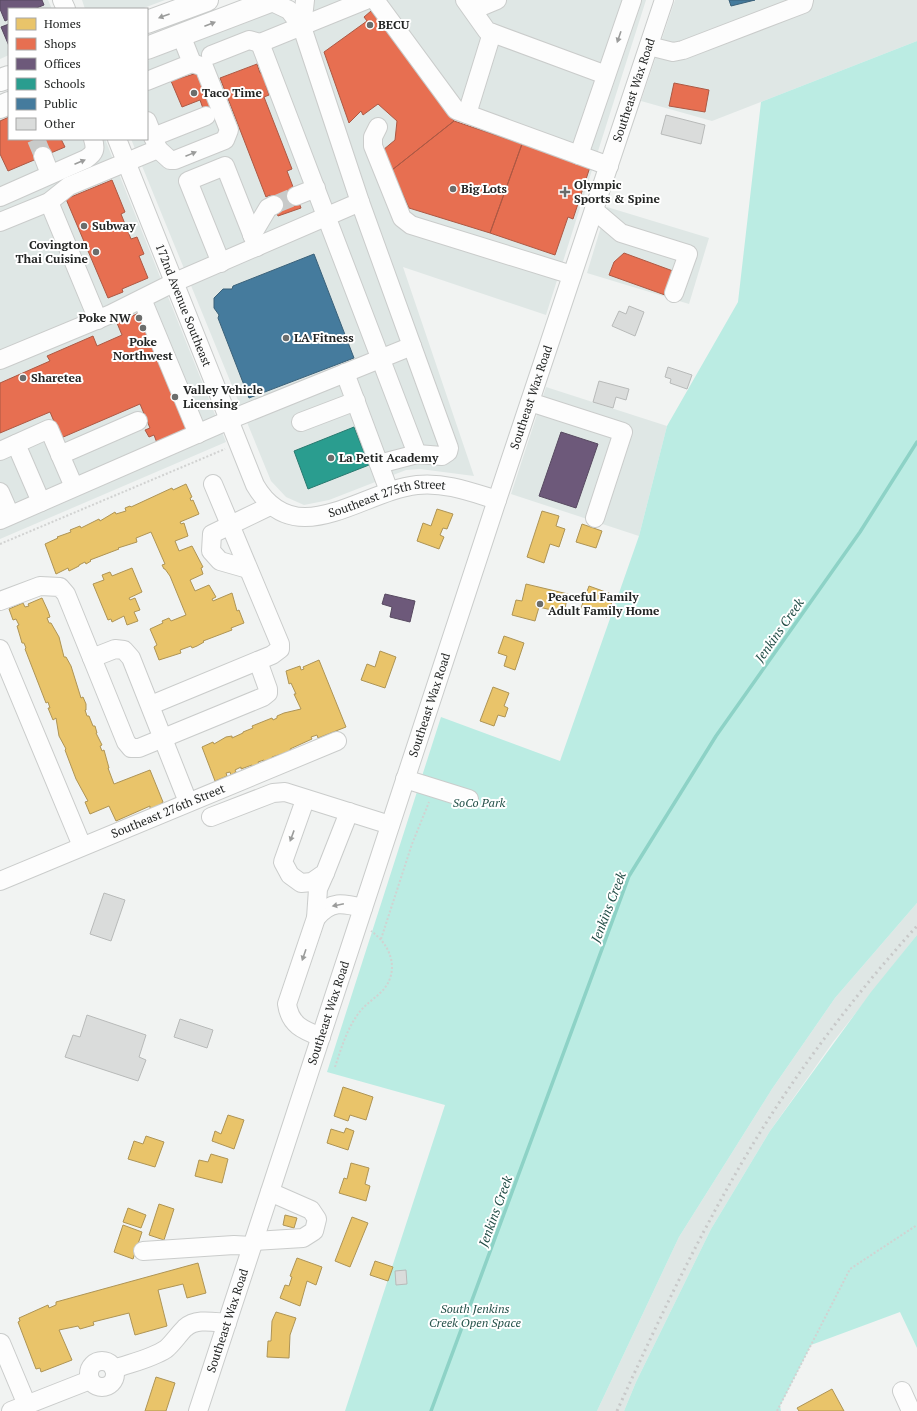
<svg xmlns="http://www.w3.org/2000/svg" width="917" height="1411" viewBox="0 0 917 1411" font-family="'PT Serif',serif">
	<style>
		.built { fill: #dfe7e5 }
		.green { fill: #bbece3 }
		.homes { fill: #e9c46a; stroke: #ae9455 }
		.shops { fill: #e76f51; stroke: #ac5944 }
		.offices { fill: #6d597a; stroke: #574960 }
		.schools { fill: #2a9d8f; stroke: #28796f }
		.public { fill: #457b9d; stroke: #3b6179 }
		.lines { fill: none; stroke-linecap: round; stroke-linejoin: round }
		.stream { stroke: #8dd2c6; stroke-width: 3.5 }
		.building { fill: #dadcdb; stroke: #b8bab9 }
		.minor-tunnel { stroke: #c8cac9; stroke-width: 18; stroke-dasharray: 18 9; stroke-linecap: butt }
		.minor-casing { stroke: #cacccb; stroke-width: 20 }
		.major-casing { stroke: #cacccb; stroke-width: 24 }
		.path { stroke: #d1d2d1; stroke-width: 2; stroke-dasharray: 2 2; stroke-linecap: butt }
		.minor { stroke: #fdfdfd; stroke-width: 18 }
		.major { stroke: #fdfdfd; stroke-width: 22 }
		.rail { stroke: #c7c8c8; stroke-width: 3; stroke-dasharray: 2 4; stroke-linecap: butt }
		.oneway { fill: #9b9c9b }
		.poi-dot { fill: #6b6d6c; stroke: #fff; stroke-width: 1.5 }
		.labels { text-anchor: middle; stroke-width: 4; stroke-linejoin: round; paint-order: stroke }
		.poi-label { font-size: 12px; font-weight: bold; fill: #232524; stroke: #fff; text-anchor: start }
		.street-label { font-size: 12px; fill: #232524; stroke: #fff }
		.park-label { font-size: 12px; font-style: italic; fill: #27534b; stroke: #fff }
		.water-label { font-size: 13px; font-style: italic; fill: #224d46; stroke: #fff }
	</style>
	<rect width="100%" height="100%" fill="#f1f3f2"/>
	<path class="built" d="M0 0H48L52 9H9V55L0 59Z
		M82 0H165L141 9H85Z
		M312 0H646L546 315 403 267 474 476 420 469 406 470 329 500 304 505 286 497 271 481 131 139H147V61L268 10 278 12 287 22 311 13Z
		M675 0H917V41L712 121 641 101Z
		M9 115V139H105L226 442 0 539V119Z
		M607 207 709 238 689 304 587 273Z
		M546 387 667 426 639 536 511 494Z
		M917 903V935L833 1042 770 1131 711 1229 636 1382 624 1411H597L679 1237 772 1089 835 998Z"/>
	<path class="green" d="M917 41V903L835 998 772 1089 679 1237 597 1411H345L445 1105 327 1072 441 717 560 761 639 536 667 426 738 302 761 102Z
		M917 935V1348L900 1312 811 1345 780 1406 781 1411H624L636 1382 711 1229 770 1131 871 992Z"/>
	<path class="homes" d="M186 484 192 497 190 498 191 501 193 500 199 514 180 522 181 524 184 523 188 536 175 541 179 551 192 546 203 567 201 568 203 574 190 580 195 591 209 585 216 597 212 599 213 601 232 593 237 611 239 610 244 623 231 628 232 630 203 641 204 642 197 646 192 648 191 646 180 650 181 653 159 660 154 647 157 645 150 629 163 623 162 621 169 618 171 621 186 615 170 576 165 569H164L162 565 165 564 151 532 136 538 137 542 118 548 119 549 90 560 91 561 86 564 85 562 79 565V566L69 571 68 568 56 574 45 544 58 538 57 537 71 532 70 530 80 526 81 528 99 519 100 521 115 512 116 514 126 511 125 508 130 506 131 507 172 488 173 490Z
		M437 509 453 514 447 529 443 528 440 535 444 537 439 549 417 541 423 523 431 526Z
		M542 511 559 516 556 526 565 529 559 547 550 544 544 563 527 557Z
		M582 524 602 531 596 548 576 542Z
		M132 568 142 592 129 598 130 600 135 598 140 610 134 612 138 621 127 625 124 616 112 622 111 619 108 620 93 584 104 580 102 575 110 572 112 576Z
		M526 584 568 594 564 613 539 607 535 621 512 615 516 600 522 601Z
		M589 586 614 595 607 617 581 608Z
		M42 598 48 611 50 617 47 618 49 623H51L59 637 64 657H66L71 666 81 698 83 697 86 704V710H85L87 716H89L93 726H95L97 733H96L102 745 100 746 102 751 104 750 109 768H108L114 784 150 770 163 802 158 806 150 809V806L116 821 109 806 90 814 85 802 88 801 76 779 65 750 66 749 59 736 56 718 53 720 48 708H50L48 702 46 703 25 649 26 648 24 643H22L20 636 17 626 19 625 16 619 13 620 9 609 23 603 25 607 29 606 28 604Z
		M504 636 524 643 515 670 504 666 507 656 498 653Z
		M380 651 396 657 385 688 361 680 367 664 375 667Z
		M319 660 346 727 318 738 317 735 311 737 312 739 290 749 291 751 272 757V758L265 762 264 760 258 762 259 764 252 767V765L241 769V767L235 770 236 772 231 775 230 772 226 773 227 776 215 781 202 747 213 742 214 744 226 737 232 736V738L243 733V732L253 728 252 726 272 718 273 720 277 718V716L284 713 301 709 294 694H296L291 683 289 684 286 671 300 666 301 670 304 669 303 667Z
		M493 687 509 693 504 706 508 708 505 717 498 715 494 726 480 721Z
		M343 1087 373 1097 366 1120 350 1115 348 1121 334 1116Z
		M228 1115 244 1120 234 1149 212 1141 215 1131 221 1134Z
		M346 1128 354 1131 348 1150 327 1143 331 1129 344 1133Z
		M146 1136 164 1142 155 1167 128 1159 134 1141 143 1144Z
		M211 1154 228 1159 222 1183 195 1176 199 1160 208 1162Z
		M351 1163 369 1168 365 1184 370 1186 366 1201 339 1193 344 1178 347 1179Z
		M159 1204 174 1209 164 1240 149 1235Z
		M128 1208 146 1215 141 1228 123 1222Z
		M285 1215 297 1218 294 1228 283 1225Z
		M352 1217 368 1223 350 1267 335 1261Z
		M123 1225 142 1232 133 1259 114 1252Z
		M297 1258 322 1267 316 1285 307 1281 300 1306 280 1298 285 1285 289 1286 292 1277 290 1276Z
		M375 1261 393 1267 388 1281 370 1275Z
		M198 1263 206 1293 187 1298 183 1284 158 1290 167 1326 135 1335 129 1313 93 1322 94 1325 80 1329 78 1326 59 1330 72 1360 41 1372 40 1368 36 1369 18 1322 20 1321 19 1318 48 1305 49 1308 56 1305V1302Z
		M276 1312 296 1318 290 1335 289 1358 267 1357 268 1341H271L272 1321Z
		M156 1377 175 1383 166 1411H145Z
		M832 1389 844 1411H799L797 1408Z"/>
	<path class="shops" d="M371 11 454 121 392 170 383 150 395 140 397 121 378 104 363 115 361 111 349 123 324 52 367 21 364 17Z
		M257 64 260 73 263 72 268 85 266 86 269 95 264 97 292 169 287 171 301 208 278 216 270 195 266 197 220 78Z
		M204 71 218 109 205 114 200 100 182 107 171 81Z
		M674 83 709 90 705 112 669 106Z
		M9 117V139H61L65 147 8 171 0 154V121Z
		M454 121 522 144 490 233 409 208 392 170Z
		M522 144 590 167 573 219 568 217 555 255 490 233Z
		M112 180 125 212 121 214 131 239 137 237 144 254 139 256 148 278 122 289 123 292 108 298 66 199Z
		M624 253 673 271 665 295 609 275 614 262Z
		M141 312 191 428 157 443 154 435 149 437 145 430 150 428 140 404 61 438 50 412 0 433V383L50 361 47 356 93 336 97 346 122 335 117 323Z"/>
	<path class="offices" d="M0 0H42L44 5 34 9H9V19L5 21 0 9Z
		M9 24V46L1 27Z
		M561 432 598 444 576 508 539 496Z
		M385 594 415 601 410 622 390 617 392 607 382 604Z"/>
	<path class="schools" d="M354 427 369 465 308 489 294 451Z"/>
	<path class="public" d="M729 0H755L731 6Z
		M314 254 354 358 249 398 218 318 219 315 214 308V298L223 289H232L233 286Z"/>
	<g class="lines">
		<path class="stream" d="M431 1411 629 876 716 736 860 532 917 442"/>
	</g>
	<path class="building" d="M666 115 705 125 701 144 661 134Z
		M629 306 644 312 635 336 612 326 619 311 626 314Z
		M668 367 692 375 687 389 670 383 671 379 665 377Z
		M599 381 629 389 626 400 616 397 613 408 593 402Z
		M104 893 125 900 111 941 90 934Z
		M87 1015 146 1035 139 1057 146 1060 138 1081 65 1057 73 1035 80 1037Z
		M180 1019 213 1030 207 1048 174 1037Z
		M406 1270 407 1284 396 1285 395 1271Z"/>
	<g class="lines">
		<path class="minor-tunnel" d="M36 139 43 156
			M274 205 296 196"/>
		<g class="minor-casing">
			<g id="minor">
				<path d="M62 0 66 9"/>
				<path d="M375 0 456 110 609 166"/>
				<path d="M465 0 487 31 606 75"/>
				<path d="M473 10 497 0"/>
				<path d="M302 27 305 0"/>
				<path d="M260 43 417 454"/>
				<path d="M649 46 673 52 683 50 803 4 804 0"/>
				<path d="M211 55 249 40 260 43 366 0"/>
				<path d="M147 81 192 63 181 35"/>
				<path d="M467 114 492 33"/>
				<path d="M378 127 373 137V146L402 218 411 225 572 275"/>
				<path d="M153 137 206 116"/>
				<path id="s1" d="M117 139 255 485C295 554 362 491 417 485 445 482 471 492 497 500"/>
				<path d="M158 149 170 160H175L225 140 229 130 204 67 192 63"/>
				<path d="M579 155 632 0"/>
				<path d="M43 156 50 174"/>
				<path d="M296 196 316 188"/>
				<path d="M0 197 86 159C95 153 96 149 93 139"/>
				<path d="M49 202 98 320"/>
				<path d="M594 210 621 233 688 254 674 293"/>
				<path d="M0 222 49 202 69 186 158 149 147 121"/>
				<path d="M252 235 268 208 274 205"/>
				<path d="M221 263 188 181 225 166 257 247"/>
				<path d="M142 299 198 434"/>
				<path d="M0 360 111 314 175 282 360 202 302 27 289 10 270 1"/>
				<path d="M345 373 389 491"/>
				<path d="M530 402 623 432 595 518"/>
				<path d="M301 422 356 401"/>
				<path d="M16 444 41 502"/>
				<path d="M0 451 49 429 74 487"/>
				<path d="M60 455 138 421"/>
				<path d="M379 464 417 454 442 456 448 452 449 448 412 346"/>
				<path d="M0 492 10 515"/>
				<path d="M0 520 229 420 412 346 360 202"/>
				<path d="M248 569 220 561 211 551 212 534 270 506"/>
				<path d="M0 601 40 586 60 587 66 594 126 742 131 748H139L263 697 268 693V689L258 661"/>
				<path d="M0 649 82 846"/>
				<path d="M92 658 115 649 124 650 131 658 188 802"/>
				<path d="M151 705 272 655 280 649V644L213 484"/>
				<path d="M405 779 469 799"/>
				<path d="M305 800 283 862 290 875 301 883 312 882 325 873 349 812"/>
				<path d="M211 817 273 793 285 792 390 825"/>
				<path id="s2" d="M0 881 337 741"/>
				<path d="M316 918C331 900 343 903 363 908"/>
				<path d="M321 1037C303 1030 290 1025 287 1004L316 918 318 889 325 873"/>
				<path d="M254 1241 303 1238 314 1231 317 1219 311 1210 270 1192"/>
				<path d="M143 1251 234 1245 252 1246"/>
				<path d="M1 1343 27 1405"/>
				<circle cx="102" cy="1374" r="13"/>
				<path d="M114 1369C130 1363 151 1359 166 1349 173 1343 178 1335 185 1328 196 1318 213 1322 227 1323"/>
				<path d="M902 1391 911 1411"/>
				<path d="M11 1411 90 1380"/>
				<path id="s3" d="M198 1411 497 500 664 0"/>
			</g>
		</g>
		<g class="major-casing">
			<path id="major" d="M147 22 207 0
				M147 48 273 0
				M0 80 9 77
				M0 107 9 103"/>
		</g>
		<path class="path" d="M0 544 225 449
			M381 939 412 844 429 802
			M335 1067C341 1049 346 1031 358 1014 365 1004 376 998 384 989 400 969 390 944 371 931
			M777 1411 850 1269 917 1225"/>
		<use href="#minor" class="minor"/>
		<use href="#major" class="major"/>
		<path class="rail" d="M617 1411C657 1323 698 1237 747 1154 793 1076 856 993 917 926"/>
	</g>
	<defs><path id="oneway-solid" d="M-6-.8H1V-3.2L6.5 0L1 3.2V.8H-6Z"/></defs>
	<g class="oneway">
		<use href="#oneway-solid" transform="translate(164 16) rotate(160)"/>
		<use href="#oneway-solid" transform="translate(210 24) rotate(-21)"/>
		<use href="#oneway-solid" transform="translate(619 37) rotate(109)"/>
		<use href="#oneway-solid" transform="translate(191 154) rotate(-22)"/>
		<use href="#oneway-solid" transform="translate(80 162) rotate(-23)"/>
		<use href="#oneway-solid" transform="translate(292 836) rotate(110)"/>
		<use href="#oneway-solid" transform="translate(338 905) rotate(168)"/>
		<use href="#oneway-solid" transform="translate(304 955) rotate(109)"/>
	</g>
	<g class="poi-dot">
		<circle cx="370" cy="25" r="4"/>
		<circle cx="194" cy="93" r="4"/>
		<circle cx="453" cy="189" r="4"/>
		<path d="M563 186h4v4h4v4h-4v4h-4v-4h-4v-4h4z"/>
		<circle cx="84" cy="226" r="4"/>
		<circle cx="96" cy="252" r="4"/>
		<circle cx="139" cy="318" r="4"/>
		<circle cx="143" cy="328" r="4"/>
		<circle cx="286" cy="338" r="4"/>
		<circle cx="23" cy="378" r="4"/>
		<circle cx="175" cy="397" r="4"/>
		<circle cx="331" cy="458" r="4"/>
		<circle cx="540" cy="604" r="4"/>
	</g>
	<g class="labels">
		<g class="poi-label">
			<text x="378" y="29">BECU</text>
			<text x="202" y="97">Taco Time</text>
			<text x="574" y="189">Olympic<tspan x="574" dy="14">Sports &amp; Spine</tspan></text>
			<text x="461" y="193">Big Lots</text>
			<text x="92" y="230">Subway</text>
			<text x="88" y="249" text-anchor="end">Covington<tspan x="88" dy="14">Thai Cuisine</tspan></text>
			<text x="131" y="322" text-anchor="end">Poke NW</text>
			<text x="294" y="342">LA Fitness</text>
			<text x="143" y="346" text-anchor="middle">Poke<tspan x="143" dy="14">Northwest</tspan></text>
			<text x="31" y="382">Sharetea</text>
			<text x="183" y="394">Valley Vehicle<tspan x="183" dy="14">Licensing</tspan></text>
			<text x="339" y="462">La Petit Academy</text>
			<text x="548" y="601">Peaceful Family<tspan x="548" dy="14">Adult Family Home</tspan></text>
		</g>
		<g class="street-label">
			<text dy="4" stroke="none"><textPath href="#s3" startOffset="1391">Southeast Wax Road</textPath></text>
			<text dy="4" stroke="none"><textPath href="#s1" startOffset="179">172nd Avenue Southeast</textPath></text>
			<text dy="4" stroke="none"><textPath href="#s3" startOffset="1067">Southeast Wax Road</textPath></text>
			<text dy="4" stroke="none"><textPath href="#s1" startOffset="520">Southeast 275th Street</textPath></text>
			<text dy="4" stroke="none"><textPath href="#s3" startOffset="743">Southeast Wax Road</textPath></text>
			<text dy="4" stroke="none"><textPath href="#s2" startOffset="182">Southeast 276th Street</textPath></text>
			<text dy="4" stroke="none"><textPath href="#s3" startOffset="419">Southeast Wax Road</textPath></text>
			<text dy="4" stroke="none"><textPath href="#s3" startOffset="95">Southeast Wax Road</textPath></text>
		</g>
		<g class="park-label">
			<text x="479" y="807">SoCo Park</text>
			<text x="475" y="1313">South Jenkins<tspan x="475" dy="14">Creek Open Space</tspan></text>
		</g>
		<g class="water-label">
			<text transform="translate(779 630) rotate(-55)" y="5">Jenkins Creek</text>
			<text transform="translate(608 907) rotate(-69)" y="5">Jenkins Creek</text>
			<text transform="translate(495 1211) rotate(-70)" y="5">Jenkins Creek</text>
		</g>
	</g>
	<rect x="8" y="8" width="140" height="132" fill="#ffffff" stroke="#a7a8a7"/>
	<rect x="16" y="18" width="20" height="12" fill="#e9c46a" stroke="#a7a8a7"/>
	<text x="44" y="28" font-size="12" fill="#232524">Homes</text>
	<rect x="16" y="38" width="20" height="12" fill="#e76f51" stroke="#a7a8a7"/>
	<text x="44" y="48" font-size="12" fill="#232524">Shops</text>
	<rect x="16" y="58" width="20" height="12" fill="#6d597a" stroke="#a7a8a7"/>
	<text x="44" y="68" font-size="12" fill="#232524">Offices</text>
	<rect x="16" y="78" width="20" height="12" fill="#2a9d8f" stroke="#a7a8a7"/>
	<text x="44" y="88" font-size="12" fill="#232524">Schools</text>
	<rect x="16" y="98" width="20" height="12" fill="#457b9d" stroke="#a7a8a7"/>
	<text x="44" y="108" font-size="12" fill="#232524">Public</text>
	<rect x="16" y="118" width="20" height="12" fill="#dadcdb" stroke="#a7a8a7"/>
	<text x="44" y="128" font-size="12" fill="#232524">Other</text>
</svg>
